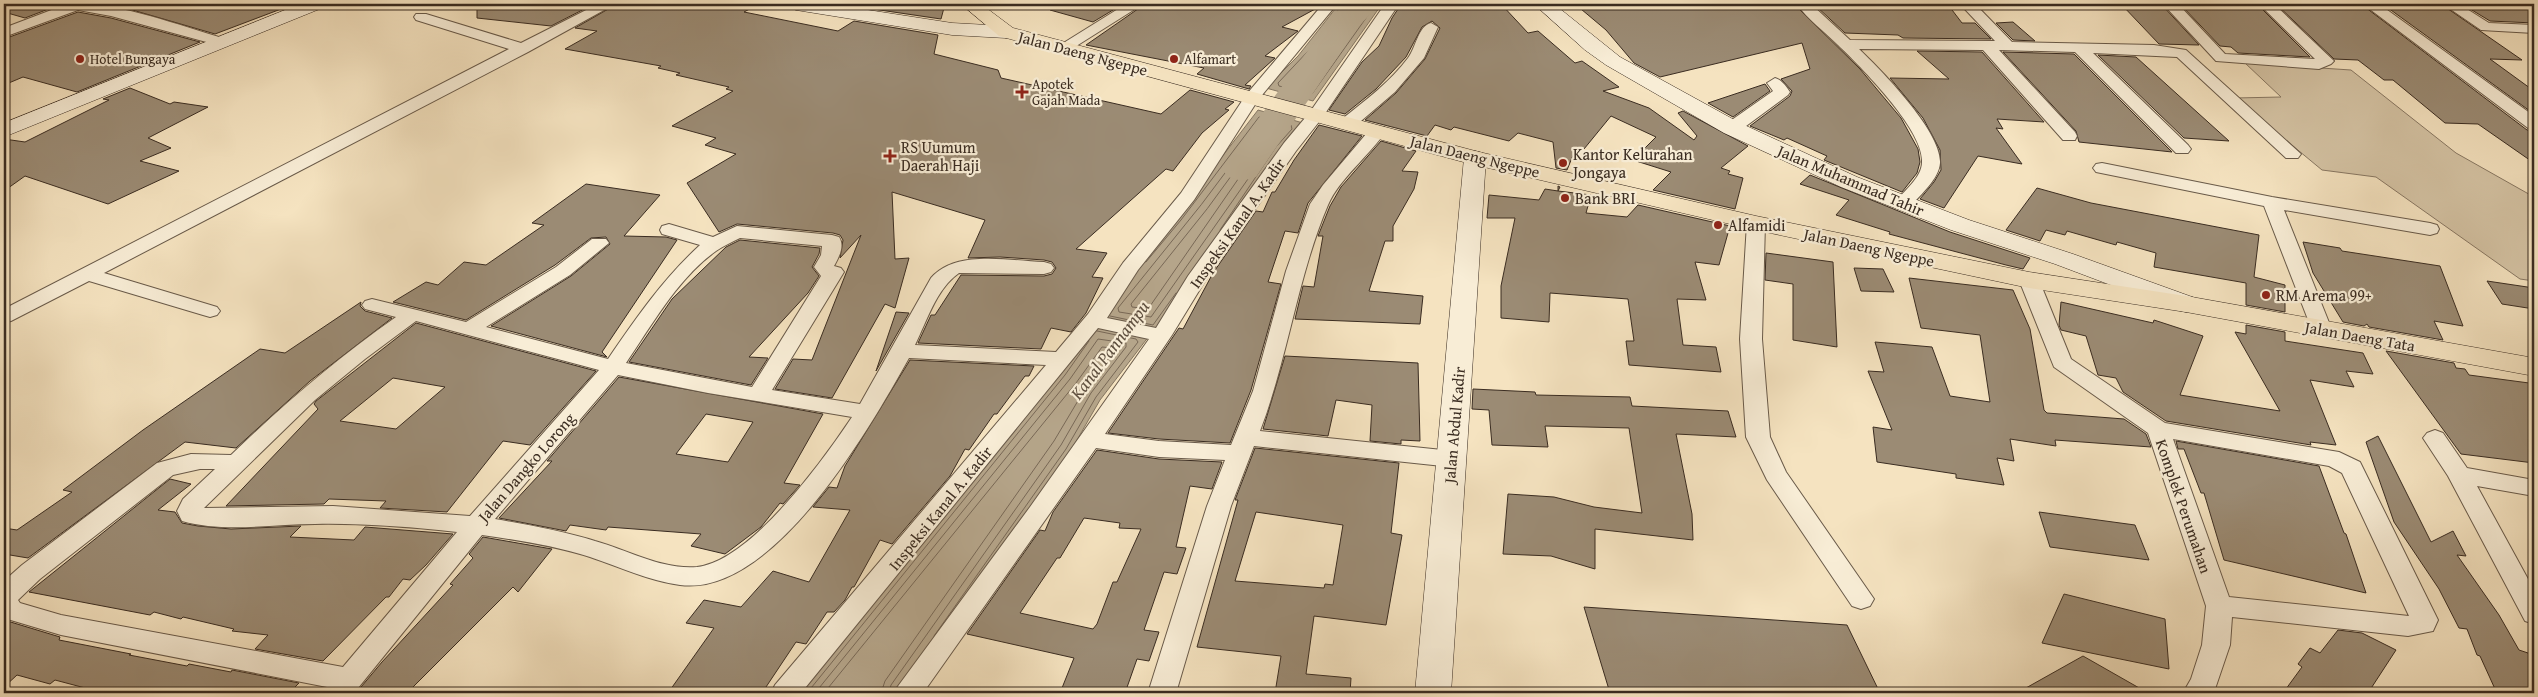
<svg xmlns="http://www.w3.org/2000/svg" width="2538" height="697" viewBox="0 0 2538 697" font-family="'Gentium Book Plus',serif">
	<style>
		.green { fill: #d5c4a5; stroke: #887863 }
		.water { fill: #b5a58a; stroke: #847560 }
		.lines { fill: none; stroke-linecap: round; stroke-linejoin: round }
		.shore { stroke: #786856; stroke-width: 1 }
		.river { fill: #b5a58a; fill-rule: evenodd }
		.building { fill: #9b8b74; stroke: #3a2c21; fill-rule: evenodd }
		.street-casing { stroke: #695a49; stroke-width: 2 }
		.secondary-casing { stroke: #3a2c21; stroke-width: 1 }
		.primary-casing { stroke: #3a2c21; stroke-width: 1 }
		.street { fill: #f8edd6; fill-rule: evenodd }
		.secondary { fill: #f8edd6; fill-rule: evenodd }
		.primary { fill: #f5e3c0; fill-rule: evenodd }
		.poi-dot { fill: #8f2418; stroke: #f8edd6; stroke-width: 2 }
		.labels { text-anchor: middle; stroke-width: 4.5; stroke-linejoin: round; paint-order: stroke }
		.far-poi-label { font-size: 14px; fill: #3a2c21; stroke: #f8edd6; text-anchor: start }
		.street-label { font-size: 16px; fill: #3a2c21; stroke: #f8edd6 }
		.poi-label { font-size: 16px; fill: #3a2c21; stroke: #f8edd6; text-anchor: start }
		.water-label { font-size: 18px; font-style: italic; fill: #5f5040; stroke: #f8edd6 }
	</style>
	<rect width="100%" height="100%" fill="#f5e3c0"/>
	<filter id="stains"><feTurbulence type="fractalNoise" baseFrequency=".004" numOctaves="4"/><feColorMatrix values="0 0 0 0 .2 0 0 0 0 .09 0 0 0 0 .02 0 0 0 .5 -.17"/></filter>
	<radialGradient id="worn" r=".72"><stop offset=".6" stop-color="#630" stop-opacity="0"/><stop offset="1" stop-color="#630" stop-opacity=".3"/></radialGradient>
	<path class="green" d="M2245 63 2351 70 2456 153 2534 197V281L2520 279 2376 177 2322 170 2235 98 2281 97Z"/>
	<path class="water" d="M1339 4H1382L1313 101 1266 88 1298 56Z
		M1258 110 1303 123 1155 331 1097 319Z
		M1093 325 1149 336 1100 400 1070 452 899 693H800Z"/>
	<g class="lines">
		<path class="shore" d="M1342 4 1325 33 1278 83 1279 86 1312 94 1376 4
			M1348 4 1333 32 1291 79V83L1310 87 1368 4
			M1263 123 1280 128 1281 132 1151 317 1119 312 1118 308 1201 205Z
			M1263 133H1267L1268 136 1148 309 1132 307 1131 304 1207 209Z
			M1146 262 1181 220 1259 117 1291 125 1292 129 1276 147 1220 230
			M1110 316 1153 325 1176 293
			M934 636 1066 449 1096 397 1138 342 1136 339 1097 331
			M807 693 1065 375 1089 341
			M815 693 1070 379 1098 339 1126 343V347L1091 393 1061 445 891 685 889 693
			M824 693 1076 383 1102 347 1113 348 1114 352 1085 389 1054 441 885 681 881 693"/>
		<path class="river" d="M1345 4H1380L1358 27 1256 177 1242 181 1228 177 1222 169 1335 13Z"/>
	</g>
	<path class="building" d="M4 4H58L59 5 25 18 4 12Z
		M143 4H288L289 6 215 34 129 9Z
		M477 4H594L551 26 477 18Z
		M617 4H759L744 12 838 31 854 21 938 35 934 54 998 70 1001 78 1161 114 1190 90 1234 102 1225 109 1229 110 1202 133 1173 171 1166 169 1076 249 1107 253 1092 277 1103 278 1086 313 1071 332 1051 328 1041 349 918 343 931 315H935L961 275 1044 276 1052 274 1056 268 1052 262 1044 260 1000 257 968 258 985 220 892 192 895 259 909 258 895 308 885 304 832 398 775 389 793 359 812 360 861 235 840 258 843 240 840 235 833 233 737 224 719 232 687 183 736 154 705 145 716 138 672 126 733 91 726 89 729 87 676 75 680 73 658 68 661 66 565 49 597 31 575 28Z
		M881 4H945L941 19 873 9Z
		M1051 4H1123L1093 22 1050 10Z
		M1145 4H1321L1317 8 1282 27 1298 31 1265 56 1275 58 1245 85 1251 86 1249 89 1197 74 1204 68 1086 45Z
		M1403 4H1501L1528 33 1538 31 1575 63 1582 61 1619 87 1603 91 1649 108 1694 140 1697 136 1678 113 1683 111 1748 146 1721 168 1730 171 1728 174 1743 178 1735 209 1653 190 1671 172 1633 160 1656 137 1611 116 1584 149 1576 148 1567 170 1556 168 1553 142 1518 133 1509 141 1454 127 1451 130 1435 125 1427 136 1365 120 1396 93 1425 59 1440 28 1432 21 1422 27 1406 57 1376 89 1345 114 1329 110 1362 62 1379 46 1392 18 1398 9H1404Z
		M1575 4 1796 6 1860 69 1901 118 1918 149 1920 162 1917 173 1902 192 1824 160 1827 156 1787 138 1784 140 1750 126 1790 96 1792 91 1781 79 1810 69 1802 43 1660 77 1634 63 1606 30Z
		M2121 4H2161L2199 45 2159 44Z
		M2180 4H2257L2310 57 2238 53 2231 47 2220 46Z
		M2276 4H2361L2527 130 2534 131V163L2478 124 2445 123 2393 80H2384L2358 60 2334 59Z
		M2428 4H2441L2522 60 2490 59 2534 91V114L2384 5 2428 7Z
		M2462 4H2522L2534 11V23L2490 21Z
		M1863 5 1865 9 1949 6 1962 23H1975L1991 39 1903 38 1898 35 1845 33 1816 6Z
		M78 12 111 18 200 42 77 92 23 77 4 85V39Z
		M2013 22 2035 41 2013 40 1996 23Z
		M1917 51 1982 52 2044 122 1997 119 2003 129 1996 128 2022 164 1978 156 1944 208 1920 199 1934 182 1941 170 1940 150 1923 118 1890 78 1949 79Z
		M2003 52 2074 54 2172 152 2079 142 2076 131Z
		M2098 55 2136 57 2229 141 2184 138Z
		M1765 84 1770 91 1733 117 1708 103Z
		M130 88 170 104 174 102 208 107 148 138 171 148 140 161 179 171 108 204 25 176 4 191V139L25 142 109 100 103 99Z
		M1319 125 1362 136 1308 203 1298 233 1285 231 1268 282 1281 284 1251 390 1230 443 1159 439 1108 433 1179 328 1183 329 1213 273 1256 211 1263 212 1272 192H1275L1294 160Z
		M1381 141 1416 151 1402 171 1418 172 1414 189 1393 226V241H1385L1369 291 1423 296 1420 324 1295 319 1303 286 1314 287 1323 236H1318L1330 206 1341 187Z
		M1810 175 1950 232 2030 258 2023 269 2006 265 1889 234 1890 232 1836 215 1849 200 1800 184Z
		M586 184 660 195 624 236 666 237 677 240 602 352 607 357 491 326 571 276 610 244 606 237 591 238 555 265 466 320 393 302 426 282 438 285 464 262 486 265 544 225 532 223Z
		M1558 186 1560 187 1558 191 1591 195 1586 213 1627 217 1638 205 1730 226 1719 265 1695 262 1706 300 1677 299 1683 345 1716 347 1721 372 1629 365 1626 341H1634L1628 299 1550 293 1549 322 1501 318V286L1515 218H1487L1489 195 1539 200 1545 189 1558 191Z
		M2037 188 2091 203 2259 235 2254 277 2285 285V312L2246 305V283L2154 267 2156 253 2117 242 2116 245 2067 231 2065 235 2046 230 2040 241 2006 230Z
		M740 240 820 248 819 254 812 267 819 276 808 293 749 357 768 358 751 385 629 362 672 299 726 247Z
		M2303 242 2340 248 2342 251 2440 266 2463 326 2434 321 2443 340 2369 327 2367 324 2364 326 2343 322 2313 273Z
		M1766 253 1833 262 1837 347 1793 340V284L1765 280Z
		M1854 268 1883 269 1894 292 1861 291Z
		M1909 278 2013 290 2030 329 2044 410 2047 413 2124 419 2146 434 2151 447 2055 440 2056 446 2010 439 2014 461 1997 458 2004 485 1956 478V474L1877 462 1873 427 1892 430 1868 371 1884 372 1875 342 1932 347 1950 396 1990 402 1980 335 1921 328Z
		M2487 281 2534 288V309L2502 304Z
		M361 302 360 306 365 311 392 318 310 381 236 448 185 442 28 558 4 554V528L17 530 72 492 63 490 143 430 260 349 285 353Z
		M2061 302 2153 323 2154 320 2203 336 2180 395 2280 411 2235 332 2246 334V325L2285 332V341L2363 353 2373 374 2346 371 2354 387 2310 380 2336 445 2310 442 2311 445 2166 421 2123 392 2116 378 2098 375 2086 336 2061 330 2059 325Z
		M896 312 909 313 876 371Z
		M416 323 596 371 530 445 503 441 447 512 380 508 386 501 329 499 324 504 226 506 318 409 314 404 316 401ZM393 378 445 387 396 429 340 421Z
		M2386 351 2454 363 2456 368 2465 369 2469 375 2529 383 2534 390V463L2461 454Z
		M1285 356 1418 363 1420 441 1401 440V444L1370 441 1372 405 1336 400 1328 436 1263 429Z
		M910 360 1034 366 1029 376H1025L997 414H994L969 450 965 449 950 476 892 544 880 540 854 587H852L845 600 834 612H827L806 644 796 642 762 693H668L714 628 686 623 704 600 741 607 773 571 809 582 850 510 813 507 829 487 837 488 845 466Z
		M619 377 823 414 784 483 800 485 783 504 780 503 761 527 725 554 691 546 701 534 608 527 606 530 570 525 566 531 499 518 552 461H547ZM706 414 753 422 728 462 676 454Z
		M1473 389 1535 392 1536 395 1630 397 1632 406 1728 411 1736 437 1676 434 1692 514 1693 540 1595 529V569L1551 556 1503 554 1508 494 1554 497 1594 507 1642 513 1629 428 1545 426 1548 447 1492 445 1489 410 1472 409Z
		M2378 436 2431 542 2453 531 2466 556 2457 555 2499 615 2519 650 2528 653 2534 667V693H2516L2495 689 2480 656 2477 655 2467 629 2459 628 2439 589 2394 522 2366 442Z
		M2176 441 2319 466 2344 533 2346 534 2366 593 2224 560 2204 493H2201L2184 449H2178Z
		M1255 448 1399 463 1391 533 1402 535 1386 625 1314 616 1306 674 1351 678 1350 693H1275L1281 656 1197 647 1238 500H1235ZM1256 512 1343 525 1333 585 1325 584 1324 588 1235 581Z
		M1097 450 1159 459 1222 462 1212 489 1190 486 1176 547 1186 548 1177 574 1164 572 1144 630 1159 632 1149 661 1137 659 1125 693H1060L1074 658 967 634 1040 530 1045 531 1053 512ZM1084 518 1120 523 1119 528 1141 529 1117 582H1113L1097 624 1093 629 1020 613 1057 558H1060Z
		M170 479 191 484 158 510 175 512 182 523 198 526 231 529 301 526 290 537 354 540 365 527 453 534 426 565 410 580 403 579 389 597H386L323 661 255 649 268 635 232 631 234 629 183 617 181 619 154 612 150 615 29 592Z
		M2039 512 2135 525 2149 560 2050 547Z
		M483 537 552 549 518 592 513 587 407 693H356L382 662 453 585 450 584 473 558 469 554Z
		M2064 594 2165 619 2169 669 2042 643Z
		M1584 607 1847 625 1880 693H1610Z
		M4 620 60 637 59 640 131 654 129 655 187 666 189 664 231 672 232 670 299 683 289 693H104L55 680 50 684 17 675 4 687Z
		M2338 630 2362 633 2396 650 2368 693H2283L2302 667 2298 664 2310 648 2320 653Z
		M2083 656 2148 693H2017Z"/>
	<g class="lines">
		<g class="street-casing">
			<path id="street" d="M60 4C115 0 173 24 226 39L228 42 221 46 111 16 78 10 4 37V28L62 6Z
				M598 4H615L528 52 104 273 217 307 220 311 217 315 210 317 203 315 89 281 11 321 4 323V309L509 49 416 20 414 17 416 14H426L521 43Z
				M1126 4H1143L1070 50 1065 52 1057 47Z
				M1323 4H1337L1258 100 1194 200 1138 270 1107 318 1156 328 1188 276 1284 143 1310 112 1385 4H1399L1322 118 1296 151 1205 281 1172 335 1105 434 1159 441 1231 445 1253 391 1286 271 1310 204 1323 185 1372 127H1384L1386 131C1370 155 1339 179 1328 205 1297 278 1288 358 1260 431L1452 451 1460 453 1464 459 1460 465 1452 467 1254 446 1231 506 1176 693H1148L1207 506 1225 460 1159 457 1096 448 923 693H893L1030 507 1149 339 1098 328 801 693H771L775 685 1046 365 909 358C871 426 774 597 680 585 649 581 620 567 590 557 556 546 517 540 482 535L354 693H324L327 687 61 635 4 618V581L22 565 157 463 191 454 231 455C285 403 335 360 396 317L365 309 362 305 365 301 372 299 466 322 556 267 592 239H606L609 243 570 275 486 327 608 359C636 318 663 279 700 245L662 234 660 230 662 226 669 224 713 237 737 226 832 235 839 237C845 246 839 257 834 266L841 268 844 272 772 390 860 404 931 278C956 249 1009 261 1044 262L1051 264 1054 268 1051 272 1044 274 959 273C936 289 927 321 915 345L1056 352 1088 314 1123 263 1181 193 1246 95ZM740 238 822 246 821 255 814 267 821 276 752 387 626 363C652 325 678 278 716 251 723 246 732 242 740 238ZM416 321 599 370 470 516 333 506 204 508 315 400 365 359ZM618 375 708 393 852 417C824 459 751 561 697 567 662 570 628 550 595 541 563 531 528 525 495 519ZM200 469H215L183 499 177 511 182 521C224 533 273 524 315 524 362 523 410 527 457 532L343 667 61 615 20 603 18 600 40 579 173 475Z
				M1797 4H1811L1850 40 1995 41 1960 4H1975L2012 42 2154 45 2186 50 2301 154 2298 158H2286L2177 57 2093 53 2188 145 2191 149 2188 153H2176L2075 52 1999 50 2075 132 2077 136 2075 140H2063L1983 50 1859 49C1881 70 1942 132 1940 163 1939 179 1920 195 1910 207H1898L1895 203C1903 191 1922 178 1922 162 1924 130 1861 67 1838 45 1824 31 1808 20 1797 4Z
				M2163 4H2178L2225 54 2315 59 2259 4H2274L2334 61 2331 64 2319 69 2216 61Z
				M2363 4H2379L2534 116V129L2528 128Z
				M2443 4H2459L2489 23 2534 25V33L2481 30Z
				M2526 4H2534V8L2528 7Z
				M1431 23 1438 27 1424 58 1395 92 1354 127H1342L1340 123 1342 119C1366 100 1390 82 1408 58 1416 48 1418 26 1431 23Z
				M1775 78C1782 80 1786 86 1790 92L1788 95 1738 132H1726L1724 128 1726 124 1773 91 1767 83Z
				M2102 163 2272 197 2430 223 2437 225 2439 229 2437 233 2430 235 2284 210 2332 330 2329 334 2322 336 2315 334 2312 330 2264 206 2096 172 2093 168 2096 164Z
				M1756 217 1763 219 1765 223 1762 339 1770 437 1786 472 1874 599 1870 606 1861 609 1852 606 1767 480 1746 437 1740 339 1747 223 1749 219Z
				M2029 274 2036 276 2039 280 2071 359 2165 423 2339 452 2360 462 2438 620 2433 631 2408 636 2232 617 2230 645 2214 692 2183 693 2191 679 2202 645 2206 606 2148 433 2054 367 2019 280 2022 276ZM2173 439 2329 466 2342 473 2409 616 2229 597Z
				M2435 430 2443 433 2467 468 2534 480V496L2477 486 2534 590V624L2525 621 2448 476 2423 438 2427 433Z"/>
		</g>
		<g class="secondary-casing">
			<path id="secondary" d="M300 4H325L322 8 4 137V123Z
				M787 4H829L952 23 1006 26 1013 28 1016 32 1013 36 1006 38 952 35 796 10 790 8Z
				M1534 4H1554L1620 57 1740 123 1857 177 1969 220 2073 254 2195 298 2199 304 2195 310 2186 312 2177 310 2055 264 1951 230 1841 187 1724 133 1606 65 1585 50Z
				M1475 151 1483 153 1486 158 1451 693H1415L1464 158 1467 153Z"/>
		</g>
		<g class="primary-casing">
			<path id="primary" d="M961 4H981L1013 28 1479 152 1756 216 2029 272 2186 296 2534 358V376L2186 312 2029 288 1756 230 1467 163 999 36Z"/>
		</g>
		<use href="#street" class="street"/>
		<use href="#secondary" class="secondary"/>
		<use href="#primary" class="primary"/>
	</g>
	<g class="poi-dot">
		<circle cx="80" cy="59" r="5"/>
		<circle cx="1174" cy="59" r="5"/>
		<path d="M1019.5 84.5h5v5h5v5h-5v5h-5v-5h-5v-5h5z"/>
		<path d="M887.5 148.5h5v5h5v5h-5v5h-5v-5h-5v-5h5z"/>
		<circle cx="1563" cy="163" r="5"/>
		<circle cx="1565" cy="198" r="5"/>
		<circle cx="1718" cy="225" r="5"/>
		<circle cx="2266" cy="295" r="5"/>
	</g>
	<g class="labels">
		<g class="far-poi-label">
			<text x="90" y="64">Hotel Bungaya</text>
			<text x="1184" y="64">Alfamart</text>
			<text x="1032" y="89">Apotek<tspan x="1032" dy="16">Gajah Mada</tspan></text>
		</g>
		<g class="street-label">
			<text transform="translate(1083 53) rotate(15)" y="6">Jalan Daeng Ngeppe</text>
			<text transform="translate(1475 156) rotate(14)" y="6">Jalan Daeng Ngeppe</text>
			<text transform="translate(1851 180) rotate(23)" y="6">Jalan Muhammad Tahir</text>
			<text transform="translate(1237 223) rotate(-55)" y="6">Inspeksi Kanal A. Kadir</text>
			<text transform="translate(1869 247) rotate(12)" y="6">Jalan Daeng Ngeppe</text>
			<text transform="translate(2360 336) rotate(10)" y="6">Jalan Daeng Tata</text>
			<text transform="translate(1454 425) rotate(-85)" y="6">Jalan Abdul Kadir</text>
			<text transform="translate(526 467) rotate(-49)" y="6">Jalan Dangko Lorong</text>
			<text transform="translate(2184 506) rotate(71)" y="6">Komplek Perumahan</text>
			<text transform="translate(940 508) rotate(-51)" y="6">Inspeksi Kanal A. Kadir</text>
		</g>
		<g class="poi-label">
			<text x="901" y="153">RS Uumum<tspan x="901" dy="18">Daerah Haji</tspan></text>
			<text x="1573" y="160">Kantor Kelurahan<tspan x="1573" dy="18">Jongaya</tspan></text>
			<text x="1575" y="204">Bank BRI</text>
			<text x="1728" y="231">Alfamidi</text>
			<text x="2276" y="301">RM Arema 99+</text>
		</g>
		<g class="water-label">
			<text transform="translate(1110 350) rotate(-53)" y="6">Kanal Pannampu</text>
		</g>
	</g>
	<rect width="2538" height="697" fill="none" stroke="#f5e3c0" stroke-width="20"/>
	<rect x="5" y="5" width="2528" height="687" fill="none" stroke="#3a2c21" stroke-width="2.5"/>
	<rect x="10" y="10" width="2518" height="677" fill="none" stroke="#3a2c21"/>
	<rect width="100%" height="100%" filter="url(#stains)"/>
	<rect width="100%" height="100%" fill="url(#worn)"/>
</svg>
